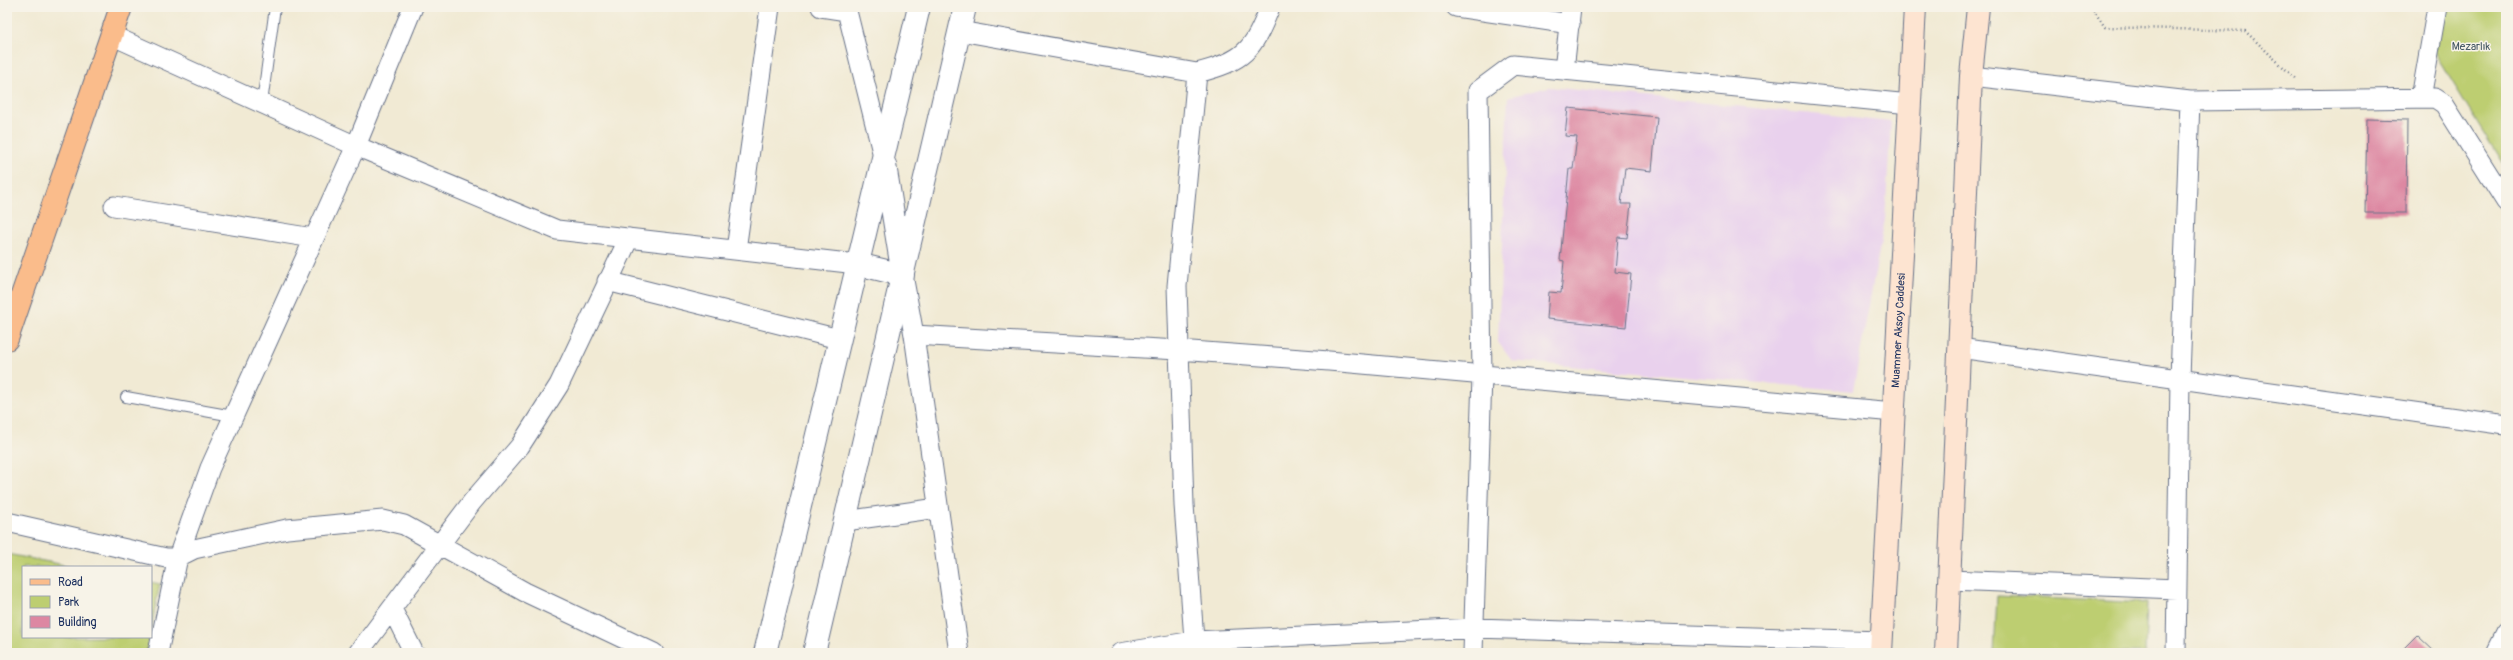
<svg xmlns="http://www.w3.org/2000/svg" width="2513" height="660" viewBox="0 0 2513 660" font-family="Pangolin,sans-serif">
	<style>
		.built { fill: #e9d1ed }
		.green { fill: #bdce71; stroke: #6c7e68 }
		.building { fill: #dd87a2 }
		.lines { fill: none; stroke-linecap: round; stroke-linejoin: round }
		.service-casing { stroke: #667087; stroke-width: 12 }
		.minor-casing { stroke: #667087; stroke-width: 21 }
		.tertiary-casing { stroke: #667087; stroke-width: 24 }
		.secondary-casing { stroke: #667087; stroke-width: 24 }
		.primary-casing { stroke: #667087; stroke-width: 24 }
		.path { stroke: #667087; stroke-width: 2.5; stroke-dasharray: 1 3; stroke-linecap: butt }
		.service { stroke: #fff; stroke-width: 10 }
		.minor { stroke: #fff; stroke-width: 19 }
		.tertiary { stroke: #fff; stroke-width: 22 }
		.secondary { stroke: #fde4d1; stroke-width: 22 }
		.primary { stroke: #fabc8b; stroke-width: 22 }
		.labels { text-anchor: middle; stroke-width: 3; stroke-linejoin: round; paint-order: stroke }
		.park-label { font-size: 11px; fill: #445763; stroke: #f7f3e8 }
		.street-label { font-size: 11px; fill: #1b2f5e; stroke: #f7f3e8 }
	</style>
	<rect width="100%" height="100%" fill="#f7f3e8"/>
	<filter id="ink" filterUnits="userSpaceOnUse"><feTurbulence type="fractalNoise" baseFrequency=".025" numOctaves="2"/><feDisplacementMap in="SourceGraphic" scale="8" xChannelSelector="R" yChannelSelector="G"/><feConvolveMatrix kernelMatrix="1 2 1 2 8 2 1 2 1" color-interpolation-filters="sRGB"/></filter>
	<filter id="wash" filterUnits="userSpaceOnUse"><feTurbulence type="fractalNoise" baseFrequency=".012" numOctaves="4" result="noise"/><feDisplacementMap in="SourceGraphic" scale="16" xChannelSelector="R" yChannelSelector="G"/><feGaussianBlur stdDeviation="0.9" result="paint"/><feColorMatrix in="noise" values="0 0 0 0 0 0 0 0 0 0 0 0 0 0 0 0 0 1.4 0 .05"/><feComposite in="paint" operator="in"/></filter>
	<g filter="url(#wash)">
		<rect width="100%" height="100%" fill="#f1ead4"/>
		<path class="built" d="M1549 87 1891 122 1885 219 1853 391 1512 361 1498 342 1508 97Z"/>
		<path class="green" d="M2443 7H2506V169L2434 52Z
			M7 554 75 567H23V637H149L146 653H7Z
			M151 582 160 584 151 628Z
			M1997 596 2147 603 2145 653H1994Z"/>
		<g id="blocks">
			<path class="building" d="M1568 108 1657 117 1652 171 1625 168 1621 204H1631L1627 238 1618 237 1615 272 1631 274 1626 327 1547 319 1549 292 1561 293 1564 261 1560 260 1569 169H1573L1577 137 1565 136Z
				M2367 119 2407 120 2406 213H2365Z
				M2417 635 2436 653H2399Z"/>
		</g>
	</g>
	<g filter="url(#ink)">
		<use href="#blocks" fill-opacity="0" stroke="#667087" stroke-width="1"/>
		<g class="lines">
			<g class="service-casing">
				<path id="service" d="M262 103 275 7
					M126 397 233 416"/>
			</g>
			<g class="minor-casing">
				<path id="minor" d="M821 7 847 11
					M846 7 883 156
					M1456 7 1570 24
					M960 31 1197 73C1244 61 1253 51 1270 7
					M111 35 356 146 557 230 857 264
					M1564 70 1571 7
					M1971 76 2190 101 2435 98 2444 104 2506 202
					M2421 98 2437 7
					M114 206 313 238
					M736 250 770 7
					M903 275 914 335 959 653
					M607 281 839 339
					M914 335 1178 350 1329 361 1894 412
					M1959 348 2506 425
					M845 521 938 508
					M7 522 166 558 178 557 194 549 287 529 383 520 404 525 525 592 654 653
					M1949 580 2177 589
					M392 609 414 653
					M158 653 178 557 210 468 356 146 413 7
					M358 653 472 502 520 446 559 385 629 238
					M1120 653 1194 641 1475 628 1881 641
					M1195 653 1184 505 1177 286 1197 73
					M1473 653 1482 376 1478 91 1513 65 1910 104
					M2176 653 2180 378 2190 101
					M2496 653 2506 633"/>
			</g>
			<g class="tertiary-casing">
				<path id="tertiary" d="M857 264 903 275 885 165
					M765 653 919 7
					M814 653 965 7"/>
			</g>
			<g class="secondary-casing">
				<g id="secondary">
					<path id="s1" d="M1881 653 1915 7"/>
					<path d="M1946 653 1971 76 1978 7"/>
				</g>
			</g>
			<g class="primary-casing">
				<path id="primary" d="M7 339 121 7"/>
			</g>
			<path class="path" d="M2091 7 2105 27 2245 31 2297 80"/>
			<use href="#service" class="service"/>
			<use href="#minor" class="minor"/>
			<use href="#tertiary" class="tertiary"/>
			<use href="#secondary" class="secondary"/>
			<use href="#primary" class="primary"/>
		</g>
	</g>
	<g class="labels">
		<g class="park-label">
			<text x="2471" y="50">Mezarlık</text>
		</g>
		<g class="street-label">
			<text dy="4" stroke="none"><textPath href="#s1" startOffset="323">Muammer Aksoy Caddesi</textPath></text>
		</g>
	</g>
	<rect width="2513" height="660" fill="none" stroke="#f7f3e8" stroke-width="24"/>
	<rect x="22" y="566" width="130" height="72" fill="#f7f3e8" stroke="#9fa5b1"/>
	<rect x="30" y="579" width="20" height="6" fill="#fabc8b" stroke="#9fa5b1"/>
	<text x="58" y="586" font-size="12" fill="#1b2f5e">Road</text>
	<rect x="30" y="596" width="20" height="12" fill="#bdce71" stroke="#9fa5b1"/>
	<text x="58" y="606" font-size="12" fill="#1b2f5e">Park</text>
	<rect x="30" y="616" width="20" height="12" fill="#dd87a2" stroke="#9fa5b1"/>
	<text x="58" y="626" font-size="12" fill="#1b2f5e">Building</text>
</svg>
